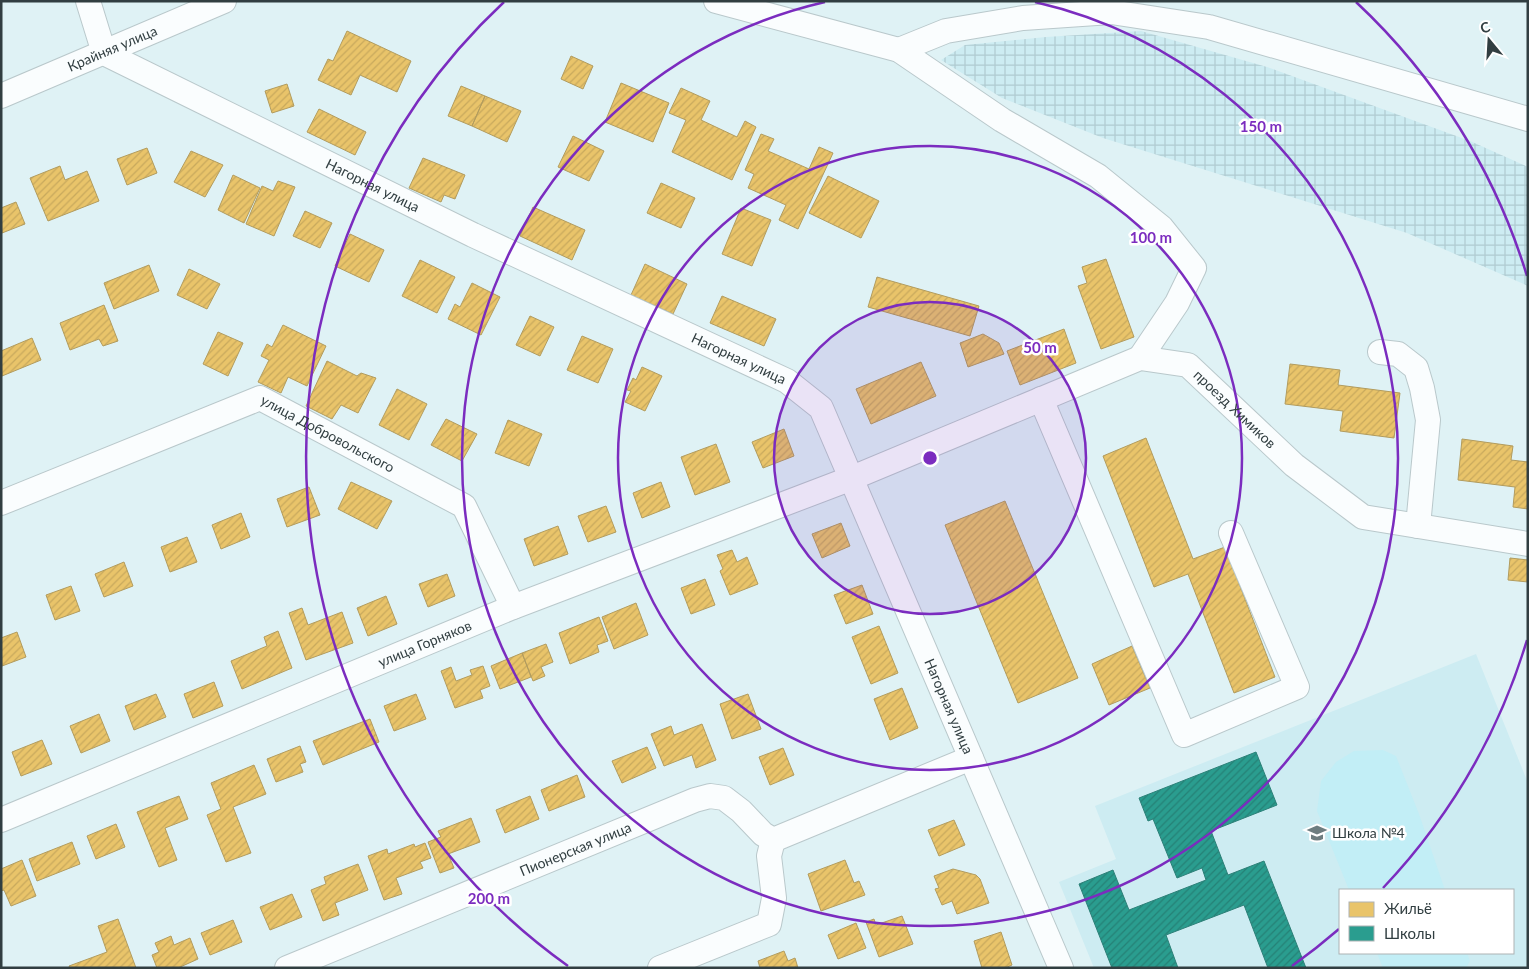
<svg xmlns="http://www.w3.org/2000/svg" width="1529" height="969" viewBox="0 0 1529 969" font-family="Lato,sans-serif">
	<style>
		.built { fill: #cdecf2; fill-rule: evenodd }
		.industrial { fill: url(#industrial-grid) }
		.park { fill: #c2eef6 }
		.homes { fill: url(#homes-hatch); stroke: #b29c5e }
		.schools { fill: url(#schools-hatch); stroke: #2c8078 }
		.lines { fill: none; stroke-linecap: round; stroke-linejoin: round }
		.minor-casing { stroke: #b9c8cb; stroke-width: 26 }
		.minor { stroke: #fafdfe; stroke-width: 24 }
		.ring { fill: none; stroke: #7b2cbf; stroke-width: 2.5 }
		.labels { text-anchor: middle; stroke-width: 5; stroke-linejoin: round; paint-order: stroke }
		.street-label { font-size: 14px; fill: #313e41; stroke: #fff }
		.poi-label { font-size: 14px; fill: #313e41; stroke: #fff; text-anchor: start }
		.centre { fill: #7b2cbf; stroke: #fff; stroke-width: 2.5 }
		.ring-label { font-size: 15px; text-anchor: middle; font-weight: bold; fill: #7b2cbf; stroke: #fff; stroke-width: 5; stroke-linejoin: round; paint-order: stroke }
	</style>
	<defs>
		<pattern id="industrial-grid" width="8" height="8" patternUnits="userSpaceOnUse" patternTransform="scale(1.25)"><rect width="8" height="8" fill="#cdecf2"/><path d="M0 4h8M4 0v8" fill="none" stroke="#b0cbd1"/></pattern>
		<pattern id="homes-hatch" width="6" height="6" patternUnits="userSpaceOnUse" patternTransform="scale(1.25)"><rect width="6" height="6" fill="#e9c46a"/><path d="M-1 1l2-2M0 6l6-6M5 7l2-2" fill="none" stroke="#c8a95d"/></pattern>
		<pattern id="schools-hatch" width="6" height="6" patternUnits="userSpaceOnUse" patternTransform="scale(1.25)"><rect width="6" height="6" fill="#2a9d8f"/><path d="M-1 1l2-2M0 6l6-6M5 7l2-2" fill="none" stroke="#258176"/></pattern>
	</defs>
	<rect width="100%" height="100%" fill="#dff2f5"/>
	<path class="built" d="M1476 654 1528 783V968H1094L1059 882 1116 859 1095 806ZM1340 890H1513V953H1340Z"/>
	<path class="industrial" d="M1141 31 1267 67 1470 141 1528 167V286L1407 233 1103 138 1002 98 941 60 965 45 1046 37Z"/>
	<path class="park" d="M1383 750 1396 756 1419 814 1445 890H1349L1317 811 1321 781 1336 762 1354 751Z
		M1377 953H1467L1470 961 1466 968H1383Z"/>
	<path class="homes" d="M347 31 411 61 397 92 360 75 351 95 318 80 328 59 333 61Z
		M571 56 593 66 583 89 561 79Z
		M621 83 669 103 653 142 605 122Z
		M287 84 294 106 272 113 265 91Z
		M461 86 485 96 472 126 448 116Z
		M681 88 710 101 701 120 737 137 745 121 756 127 732 180 672 152 686 120 669 113Z
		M485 96 521 111 507 142 472 126Z
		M319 109 366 132 355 155 307 132Z
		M761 134 774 139 768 151 809 169 819 147 833 153 798 229 779 220 786 205 748 188 754 174 745 170Z
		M573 136 604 151 589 181 558 167Z
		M147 148 157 173 127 185 117 159Z
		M191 151 223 165 205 197 174 182Z
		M423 158 465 175 455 199 444 195 441 202 409 188Z
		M60 166 65 180 87 171 99 201 48 221 30 178Z
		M233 175 260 188 244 223 218 210Z
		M828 176 879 201 861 238 809 213Z
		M278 181 295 187 274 236 246 224 262 186 273 191Z
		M661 183 695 198 681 228 647 213Z
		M16 202 25 224 2 233 1 208Z
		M533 207 585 230 572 260 520 236Z
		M741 208 771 220 752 266 722 254Z
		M305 211 332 223 320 248 293 236Z
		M350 234 384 250 369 282 335 266Z
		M1106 259 1134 337 1101 349 1078 286 1087 283 1082 267Z
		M420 260 455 277 437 313 402 296Z
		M645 264 687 284 673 314 631 295Z
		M149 265 159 291 114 309 104 283Z
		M189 269 220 284 207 309 177 295Z
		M877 277 979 306 970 336 868 307Z
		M472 283 500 297 481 335 448 319 455 304 460 307Z
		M722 296 776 319 764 346 710 323Z
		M104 305 118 341 103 346 99 339 70 350 60 323Z
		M530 316 554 327 540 356 516 345Z
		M283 325 326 346 307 386 288 377 281 393 258 382 269 360 261 356 267 344 272 347Z
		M1064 329 1076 363 1020 385 1007 351Z
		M218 332 243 343 228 376 203 364Z
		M983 334 999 343 1004 354 968 367 960 343Z
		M582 336 613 349 598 383 567 370Z
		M32 338 41 360 2 376 1 351Z
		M327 361 357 376 361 373 376 378 358 413 341 405 332 419 306 406Z
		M921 362 936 396 871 424 856 389Z
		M1290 364 1340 370 1338 385 1400 393 1394 438 1340 431 1343 411 1285 404Z
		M642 367 662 376 645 411 625 402 631 391 627 390 633 378 636 380Z
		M397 389 427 404 409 440 379 425Z
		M446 419 477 434 462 461 431 445Z
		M508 420 542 434 529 466 495 453Z
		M784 429 794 456 763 468 752 442Z
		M1146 438 1193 559 1225 547 1275 677 1234 693 1188 574 1154 587 1103 456Z
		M1462 439 1513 446 1511 460 1528 462V509L1513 507 1515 487 1458 480Z
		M716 444 730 482 695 495 681 457Z
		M351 482 392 501 377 529 338 509Z
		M661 482 670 507 642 518 633 493Z
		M309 487 320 515 287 527 277 499Z
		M1005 501 1078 678 1018 703 945 525Z
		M606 506 616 532 588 542 578 516Z
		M241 513 250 537 221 549 212 525Z
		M841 523 850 546 822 558 812 534Z
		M558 526 568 554 534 566 524 539Z
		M187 537 197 562 170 572 161 547Z
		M732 550 737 562 747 557 758 584 730 595 720 571 723 569 717 555Z
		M1510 558 1528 560V582L1508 580Z
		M124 562 133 586 104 597 95 574Z
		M447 574 455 596 428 607 419 584Z
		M705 579 715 605 691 614 681 588Z
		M862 585 873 614 846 624 834 595Z
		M71 586 80 611 55 620 46 595Z
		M386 596 397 624 368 636 357 608Z
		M636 603 648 635 614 649 602 617Z
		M302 608 308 625 342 612 353 643 306 660 289 613Z
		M599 617 608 641 597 645 599 652 570 664 559 633Z
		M879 626 898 673 871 684 852 637Z
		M278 631 292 668 242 689 231 661 267 646 264 637Z
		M17 632 26 657 2 666 1 638Z
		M546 644 553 662 541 667 545 676 533 681 522 653Z
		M1132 646 1150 688 1109 705 1092 664Z
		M522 653 531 677 500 689 491 666Z
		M483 666 490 686 480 690 483 698 455 708 441 671 451 667 456 681 472 675 470 670Z
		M214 682 223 706 193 718 184 694Z
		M902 688 918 728 890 740 874 699Z
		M156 694 166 717 134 730 125 706Z
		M416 694 426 719 394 731 384 706Z
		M748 694 761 729 732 739 720 704Z
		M99 714 110 741 81 753 70 726Z
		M370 719 379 742 323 765 313 741Z
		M702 724 716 760 696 768 692 755 664 766 651 734 671 726 674 735Z
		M42 740 52 764 21 776 12 752Z
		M300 746 306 762 300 764 303 772 276 782 267 759Z
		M647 747 656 768 622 783 612 761Z
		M783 748 794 775 770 785 759 757Z
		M254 765 266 794 233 807 251 853 226 862 207 815 221 809 211 783Z
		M577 775 585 797 549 811 541 790Z
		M179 796 188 819 165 828 177 860 159 867 137 812Z
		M530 796 539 819 505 833 496 810Z
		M471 818 480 842 448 854 454 868 440 873 428 842 441 837 438 831Z
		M954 820 965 845 939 856 928 830Z
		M116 824 125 847 96 859 87 836Z
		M72 842 80 864 37 881 29 859Z
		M425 843 431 858 420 862 423 868 396 878 402 894 384 900 368 856 387 849 388 854 414 844 415 847Z
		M22 860 36 896 11 906 4 890 1 891V869Z
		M845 860 854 883 859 881 865 895 821 911 808 874Z
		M358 864 368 890 335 903 339 915 323 921 311 890 326 884 324 877Z
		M953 869 976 875 980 879 989 903 957 914 952 901 942 905 935 889 939 888 934 876Z
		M292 894 302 917 270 930 260 907Z
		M902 916 913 944 879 957 866 922 874 919 876 925Z
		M118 919 136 968H70L69 966 107 952 98 926Z
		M233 920 242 942 210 955 201 933Z
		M856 923 866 948 838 959 828 935Z
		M1001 932 1012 965 1005 968H982L974 941Z
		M171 936 174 945 190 938 198 959 178 968H157L152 955 159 952 155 943Z
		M784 951 788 961 795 958 798 968H760L758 961Z"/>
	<path class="schools" d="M1256 752 1277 805 1211 831 1228 875 1264 861 1306 968H1268L1244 905 1166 935 1178 968H1112L1079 884 1113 870 1129 910 1206 880 1202 868 1177 878 1153 819 1148 821 1139 798Z"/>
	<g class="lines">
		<g class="minor-casing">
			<g id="minor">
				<path id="s1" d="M88 1 104 53 473 235 787 381 821 408 1061 968"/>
				<path d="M716 1 899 50 1002 120 1098 176 1161 227 1194 268 1177 303 1140 358"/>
				<path d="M899 50 946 31 1023 18 1111 12 1209 27 1528 119"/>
				<path id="s2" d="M1 96 224 1"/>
				<path d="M1380 352 1398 354 1416 368 1422 388 1428 420 1418 526"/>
				<path d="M1041 399 1184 735 1297 687 1231 533"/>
				<path id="s3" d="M1 503 260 398 464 506 513 607"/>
				<path id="s4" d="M1 820 513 607 852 478 1140 358 1188 365 1294 465 1363 517 1528 544"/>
				<path id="s5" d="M287 968 695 800 710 796 724 798 741 811 763 834 773 840 971 758"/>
				<path d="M660 968 769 924 774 898 769 856 773 840"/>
			</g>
		</g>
		<use href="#minor" class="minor"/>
	</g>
	<circle cx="930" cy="458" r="156" fill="#7b2cbf" fill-opacity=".12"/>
	<g class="ring">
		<circle cx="930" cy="458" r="156"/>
		<circle cx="930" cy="458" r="312"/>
		<path d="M1035 2A468 468 0 1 1 825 2"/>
		<path d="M1527 640A624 624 0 0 1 1383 888M1339 929A624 624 0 0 1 1292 966M568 966A624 624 0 0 1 504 2M1356 2A624 624 0 0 1 1527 276"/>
	</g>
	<defs>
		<g id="school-bare" transform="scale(1.5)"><path d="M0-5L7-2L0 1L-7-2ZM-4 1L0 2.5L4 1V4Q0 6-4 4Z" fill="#6e7d80" stroke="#fff" stroke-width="2.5" paint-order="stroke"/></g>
	</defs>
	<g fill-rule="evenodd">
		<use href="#school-bare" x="1317" y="833"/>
	</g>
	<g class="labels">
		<g class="street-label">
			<text dy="5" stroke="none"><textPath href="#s2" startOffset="121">Крайняя улица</textPath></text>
			<text dy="5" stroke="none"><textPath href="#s1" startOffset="354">Нагорная улица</textPath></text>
			<text dy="5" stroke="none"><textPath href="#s1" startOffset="759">Нагорная улица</textPath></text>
			<text dy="5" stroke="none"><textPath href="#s4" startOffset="1342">проезд Химиков</textPath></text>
			<text dy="5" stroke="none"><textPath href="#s3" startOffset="356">улица Добровольского</textPath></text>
			<text dy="5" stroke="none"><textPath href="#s4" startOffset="459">улица Горняков</textPath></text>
			<text dy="5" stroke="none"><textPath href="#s1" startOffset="1180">Нагорная улица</textPath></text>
			<text dy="5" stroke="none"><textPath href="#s5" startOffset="312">Пионерская улица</textPath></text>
		</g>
		<g class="poi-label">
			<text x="1332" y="838">Школа №4</text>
		</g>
	</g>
	<circle cx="930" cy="458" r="8" class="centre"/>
	<g class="ring-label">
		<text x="1261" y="132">150 m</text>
		<text x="1151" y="243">100 m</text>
		<text x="1040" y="353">50 m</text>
		<text x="489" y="904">200 m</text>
	</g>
	<rect width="1529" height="969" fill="none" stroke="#313e41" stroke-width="5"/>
	<rect x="1339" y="889" width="175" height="65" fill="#ffffff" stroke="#adb2b3"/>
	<rect x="1349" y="902" width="25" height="15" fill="#e9c46a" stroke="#adb2b3"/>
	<text x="1384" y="914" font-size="15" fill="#313e41">Жильё</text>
	<rect x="1349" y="926" width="25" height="15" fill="#2a9d8f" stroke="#adb2b3"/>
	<text x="1384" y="939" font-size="15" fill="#313e41">Школы</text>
	<g transform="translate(1489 40) rotate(342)" stroke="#ffffff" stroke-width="4" paint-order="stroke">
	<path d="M0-4L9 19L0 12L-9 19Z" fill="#313e41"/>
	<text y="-8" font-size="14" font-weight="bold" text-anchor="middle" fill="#313e41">С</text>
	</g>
</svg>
